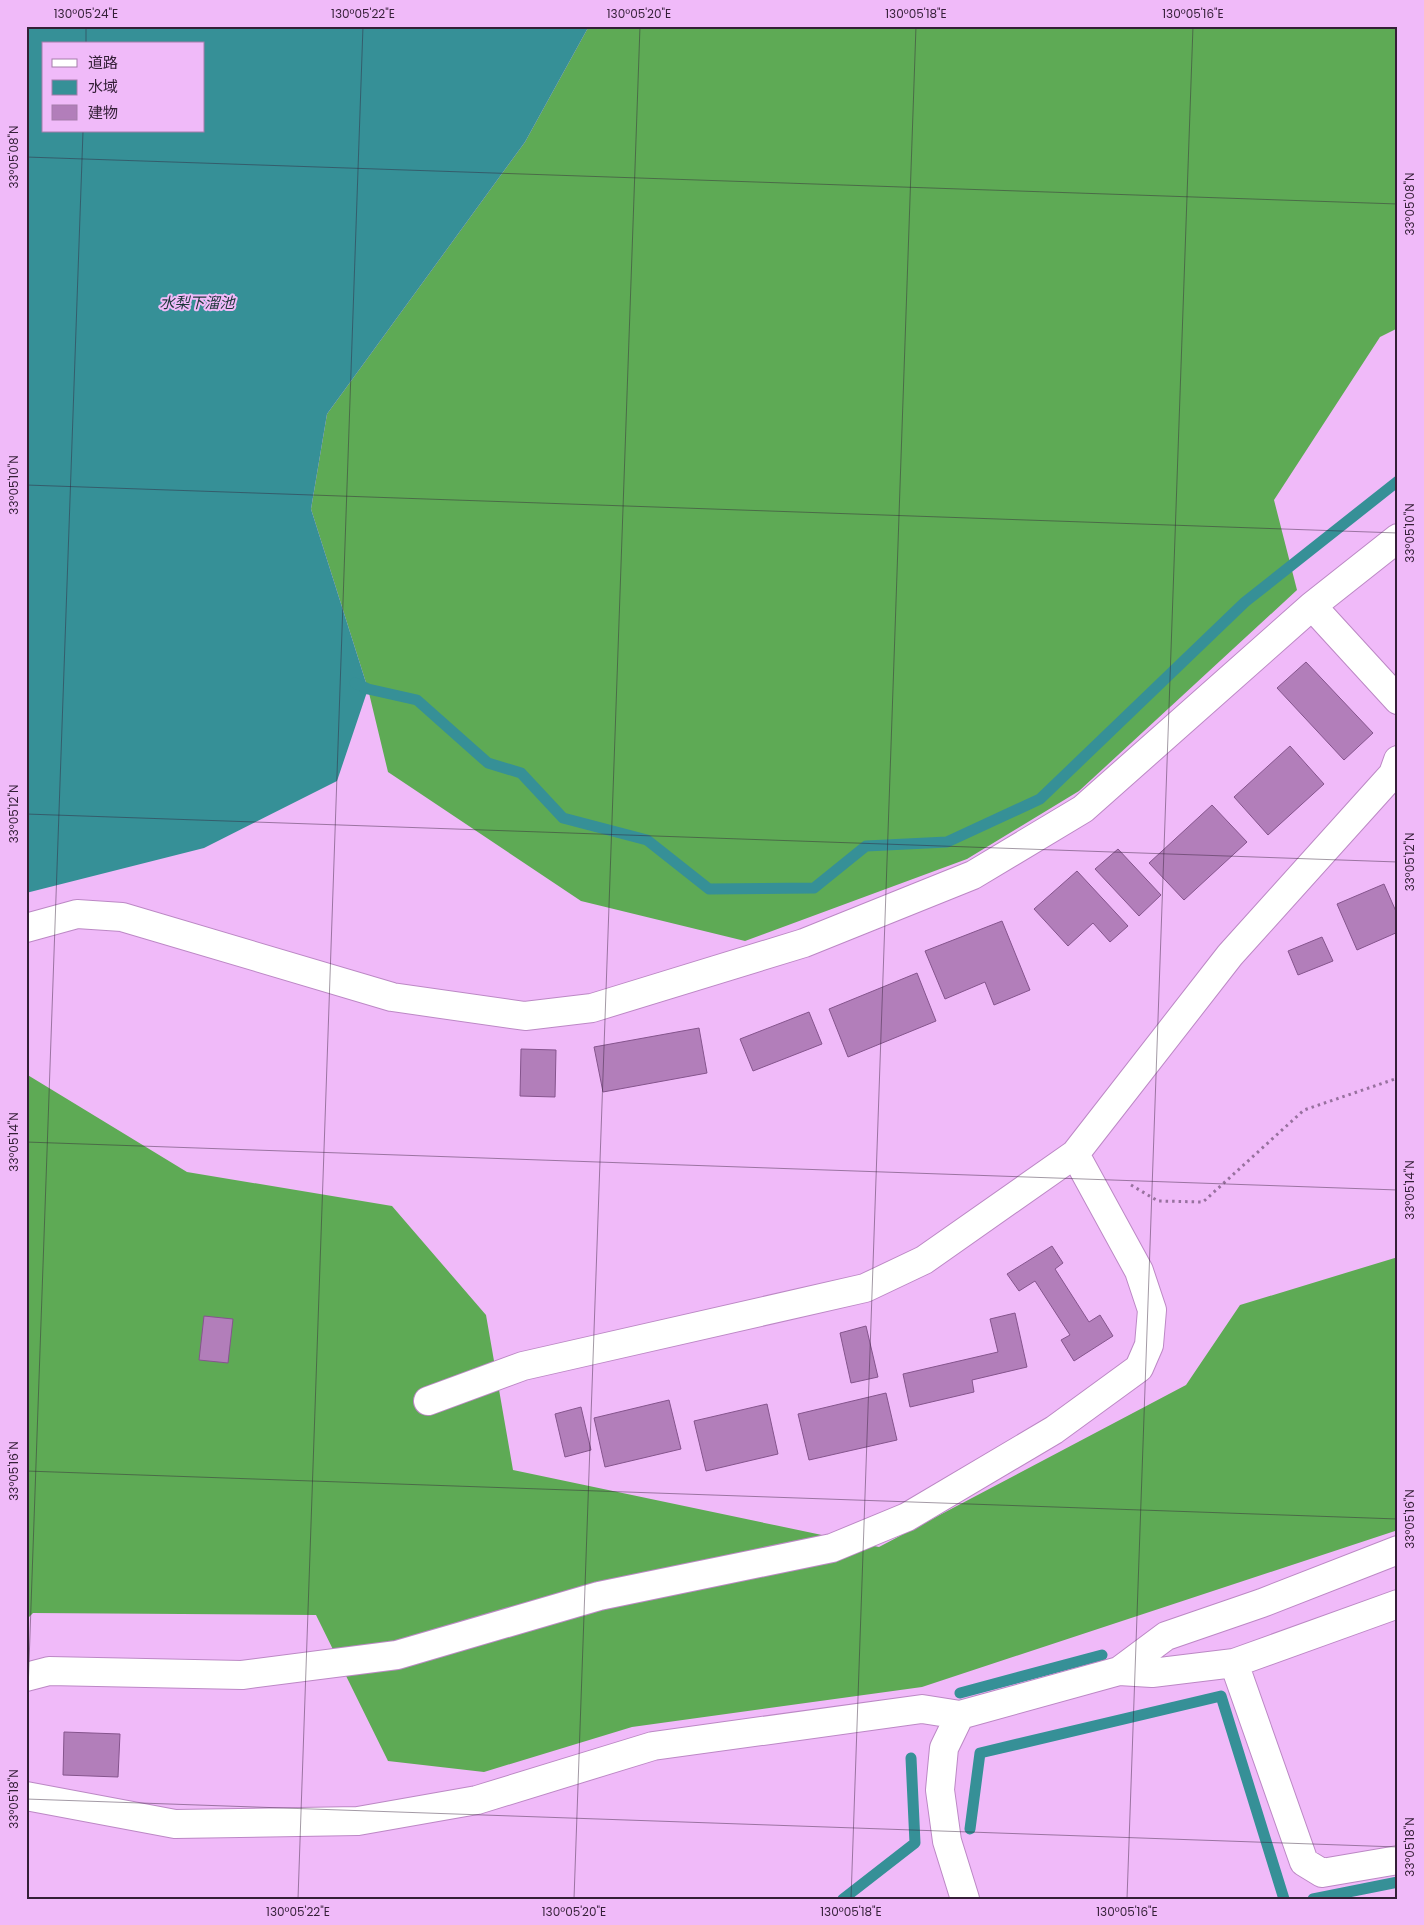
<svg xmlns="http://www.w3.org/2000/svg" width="1424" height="1925" viewBox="0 0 1424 1925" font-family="Poppins,'Noto Sans JP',sans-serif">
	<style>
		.forest { fill: #5eaa55 }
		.water { fill: #369097; fill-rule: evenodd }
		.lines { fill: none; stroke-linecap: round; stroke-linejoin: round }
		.stream { stroke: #369097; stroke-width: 11 }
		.building { fill: #b27eba; stroke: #85548d }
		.minor-casing { stroke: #bc88c5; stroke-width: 30 }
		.path { stroke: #97719e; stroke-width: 3; stroke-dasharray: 2.5 4; stroke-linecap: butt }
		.minor { stroke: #fff; stroke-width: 28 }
		.ticks { fill: none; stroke: #341f37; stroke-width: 1; stroke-opacity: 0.45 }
		.labels { text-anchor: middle; stroke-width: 4; stroke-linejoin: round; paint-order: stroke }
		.water-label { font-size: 15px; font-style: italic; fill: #1a3638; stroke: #f0baf9 }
		.neatline { fill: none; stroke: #341f37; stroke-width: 2 }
		.ticks-label { font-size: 12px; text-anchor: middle; fill: #341f37 }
	</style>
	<rect width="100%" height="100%" fill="#f0baf9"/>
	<path class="forest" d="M589 26H1398V328L1380 337 1274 500 1297 590 1079 791 967 859 745 941 581 901 388 772 368 689 311 509 327 414 525 142Z
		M26 1074 187 1172 392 1206 486 1315 513 1470 879 1547 1186 1385 1240 1305 1398 1257V1530L922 1687 632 1727 484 1772 388 1761 316 1615 33 1613 26 1620Z"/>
	<path class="water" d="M26 26H589L525 142 327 414 311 509 368 689 337 781 204 848 26 893ZM44 44H204V131H44Z"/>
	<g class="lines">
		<path class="stream" d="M355 683 368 689 417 700 488 763 521 773 563 818 647 840 709 889 814 888 866 846 947 842 1040 799 1245 602 1398 481
			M960 1693 1102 1655
			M970 1829 980 1753 1221 1696 1284 1899
			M843 1899 915 1843 911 1758
			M1313 1899 1398 1882"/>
	</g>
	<path class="building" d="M1306 662 1373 733 1344 760 1277 688Z
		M1290 746 1324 784 1268 835 1234 797Z
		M1212 805 1247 842 1184 900 1149 863Z
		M1118 849 1161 895 1139 916 1095 869Z
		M1077 871 1128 926 1110 942 1093 923 1068 946 1034 909Z
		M1384 884 1398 916V932L1357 950 1337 904Z
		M1002 921 1030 990 994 1005 985 982 945 999 925 951Z
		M1322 937 1333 961 1298 975 1288 951Z
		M917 973 936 1021 848 1057 829 1009Z
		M809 1012 822 1044 753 1071 740 1039Z
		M699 1028 707 1073 603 1092 594 1047Z
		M521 1049 556 1050 555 1097 520 1096Z
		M1052 1246 1063 1263 1055 1269 1089 1322 1100 1315 1113 1336 1074 1361 1061 1340 1070 1335 1035 1281 1019 1291 1007 1274Z
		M1015 1313 1027 1367 972 1380 974 1392 910 1407 903 1374 998 1352 990 1319Z
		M204 1316 233 1319 228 1363 199 1360Z
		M866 1326 878 1377 851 1383 840 1333Z
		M886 1393 897 1440 809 1460 798 1414Z
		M669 1400 681 1449 605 1467 594 1418Z
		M767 1404 778 1454 706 1471 694 1421Z
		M581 1407 591 1450 565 1457 555 1414Z
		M64 1732 120 1734 118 1777 63 1775Z"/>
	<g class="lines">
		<g class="minor-casing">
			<path id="minor" d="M1312 606 1398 700
				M26 928 77 914 122 917 392 997 525 1016 592 1008 804 943 973 875 1083 809 1312 606 1398 538
				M428 1401 523 1366 865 1288 924 1260 1075 1154 1230 955 1393 774 1398 760
				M1234 1663 1304 1862 1322 1873 1398 1860
				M1119 1671 1166 1636 1262 1603 1398 1550
				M26 1677 49 1671 242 1675 397 1655 599 1596 832 1548 907 1517 1054 1430 1139 1368 1149 1345 1152 1310 1139 1271 1075 1154
				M960 1715 944 1748 940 1790 947 1841 965 1899
				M26 1796 175 1824 358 1821 477 1800 653 1746 922 1709 960 1715 1119 1671 1152 1673 1234 1663 1398 1604"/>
		</g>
		<path class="path" d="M1131 1185 1158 1201 1203 1202 1304 1110 1398 1078"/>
		<use href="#minor" class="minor"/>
	</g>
	<path class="ticks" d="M86 44V26M26 157 1398 204M26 485 1398 533M26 814 1398 862M26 1142 1398 1190M26 1471 1398 1519M26 1748 83 131M26 1799 1398 1847M298 1899 363 26M574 1899 640 26M851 1899 916 26M1127 1899 1193 26"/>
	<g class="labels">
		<g class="water-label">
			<text x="197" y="308">水梨下溜池</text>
		</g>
	</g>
	<rect width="1424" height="1925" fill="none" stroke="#f0baf9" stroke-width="55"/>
	<rect x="42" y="42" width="162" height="90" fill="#f0baf9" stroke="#a57cab"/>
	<rect x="52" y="59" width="25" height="8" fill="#ffffff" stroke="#a57cab"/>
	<text x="88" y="68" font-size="15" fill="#341f37">道路</text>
	<rect x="52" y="80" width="25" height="15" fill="#369097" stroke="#a57cab"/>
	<text x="88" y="92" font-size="15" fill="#341f37">水域</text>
	<rect x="52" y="105" width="25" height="15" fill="#b27eba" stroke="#a57cab"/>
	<text x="88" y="118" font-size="15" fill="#341f37">建物</text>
	<rect x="28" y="28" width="1368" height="1870" class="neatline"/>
	<g class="ticks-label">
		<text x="86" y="18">130°05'24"E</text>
		<text x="363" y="18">130°05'22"E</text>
		<text x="639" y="18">130°05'20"E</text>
		<text x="916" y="18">130°05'18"E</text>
		<text x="1193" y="18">130°05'16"E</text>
		<text transform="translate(14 157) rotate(-90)" y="4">33°05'08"N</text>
		<text transform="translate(1410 204) rotate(-90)" y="4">33°05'08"N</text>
		<text transform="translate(14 485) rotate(-90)" y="4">33°05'10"N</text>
		<text transform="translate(1410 533) rotate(-90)" y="4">33°05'10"N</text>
		<text transform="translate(14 814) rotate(-90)" y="4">33°05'12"N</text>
		<text transform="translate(1410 862) rotate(-90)" y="4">33°05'12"N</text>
		<text transform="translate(14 1142) rotate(-90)" y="4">33°05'14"N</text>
		<text transform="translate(1410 1190) rotate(-90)" y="4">33°05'14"N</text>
		<text transform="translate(14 1471) rotate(-90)" y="4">33°05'16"N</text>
		<text transform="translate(1410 1519) rotate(-90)" y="4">33°05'16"N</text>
		<text transform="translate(14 1799) rotate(-90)" y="4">33°05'18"N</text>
		<text transform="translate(1410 1847) rotate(-90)" y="4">33°05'18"N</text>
		<text x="298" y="1916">130°05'22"E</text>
		<text x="574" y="1916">130°05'20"E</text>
		<text x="851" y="1916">130°05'18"E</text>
		<text x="1127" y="1916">130°05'16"E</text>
	</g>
</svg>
